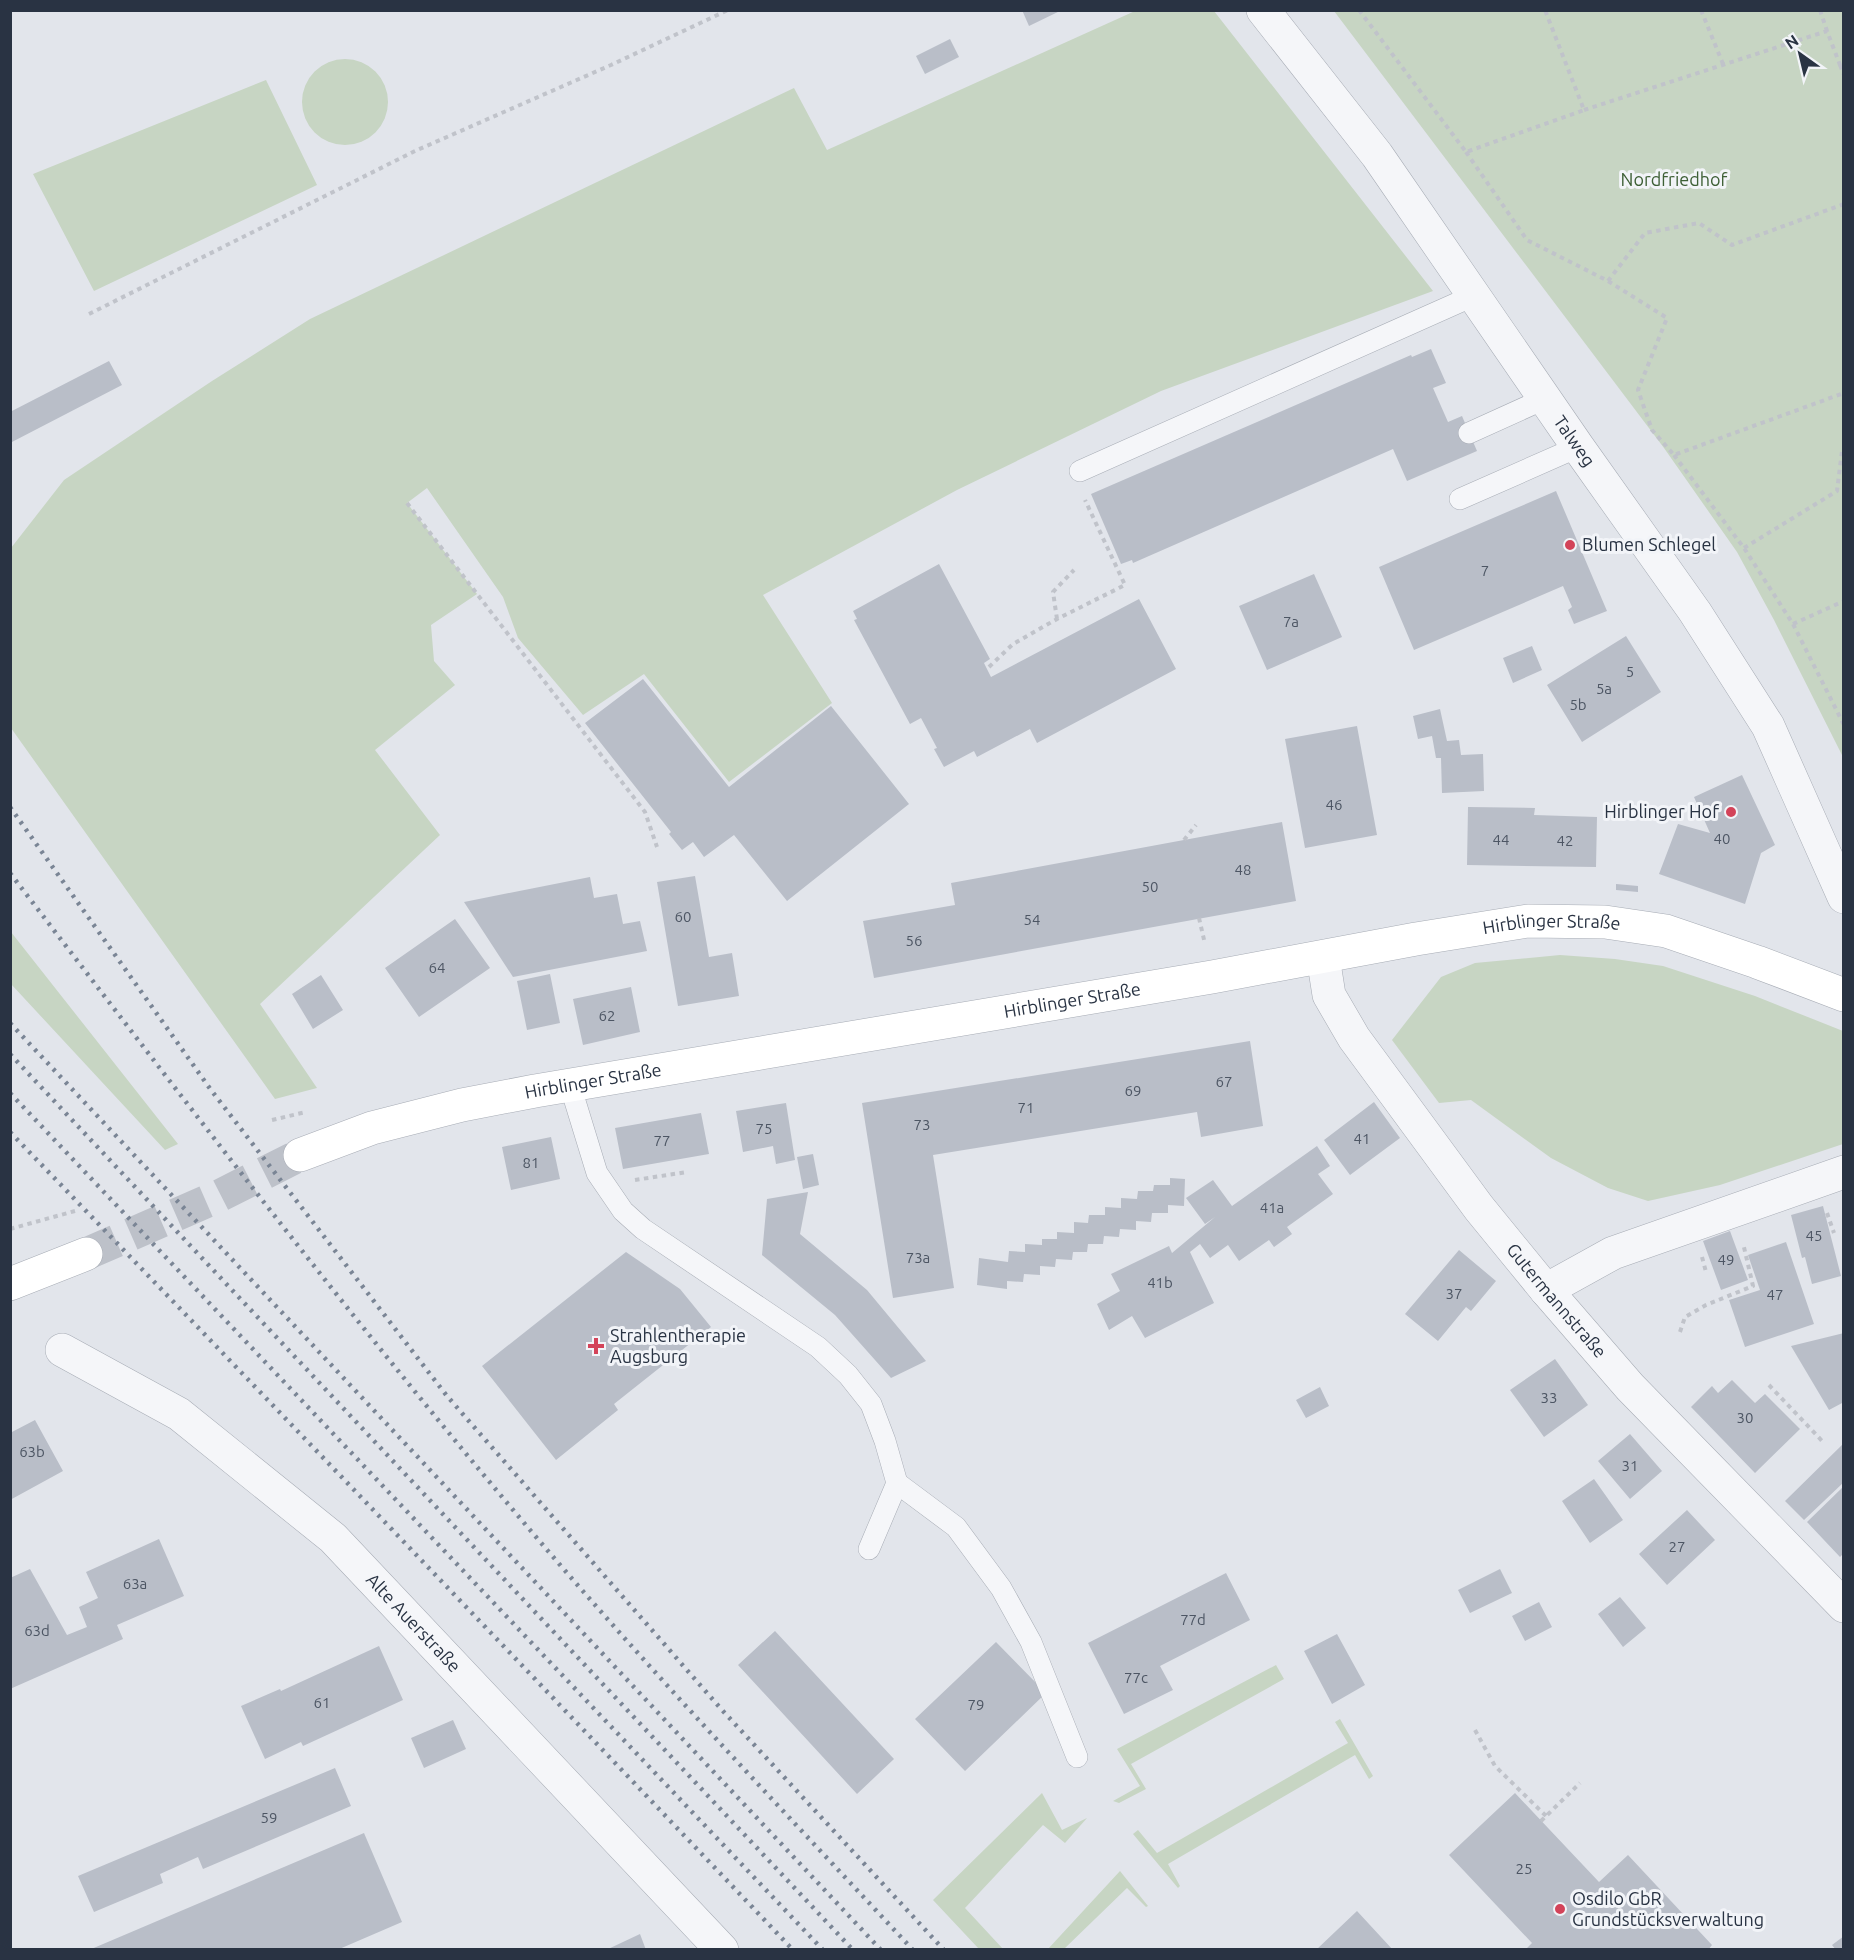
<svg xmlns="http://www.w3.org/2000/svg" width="1854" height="1960" viewBox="0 0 1854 1960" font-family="Ubuntu,sans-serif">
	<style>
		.green { fill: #c7d5c3 }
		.building { fill: #b9bec8 }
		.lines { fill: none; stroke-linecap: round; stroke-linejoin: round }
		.secondary-tunnel { stroke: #bdc1c9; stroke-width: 33; stroke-dasharray: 33 16; stroke-linecap: butt }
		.lane-casing { stroke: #a7acb5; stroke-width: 22 }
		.street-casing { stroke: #a7acb5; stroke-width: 34 }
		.secondary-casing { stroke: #a7acb5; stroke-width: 34 }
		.path { stroke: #c0c3ca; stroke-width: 4; stroke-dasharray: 4.5 4.5; stroke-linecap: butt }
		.lane { stroke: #f5f6f9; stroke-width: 21 }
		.street { stroke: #f5f6f9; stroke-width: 33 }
		.secondary { stroke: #fff; stroke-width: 33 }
		.rail { stroke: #7a8595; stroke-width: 4.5; stroke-dasharray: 3 6; stroke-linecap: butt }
		.poi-dot { fill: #d34359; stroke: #f2f4f8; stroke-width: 2 }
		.labels { text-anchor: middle; stroke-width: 6; stroke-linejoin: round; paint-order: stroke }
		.number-label { font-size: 15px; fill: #4d5664 }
		.park-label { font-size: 18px; fill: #3e6036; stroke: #f2f4f8 }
		.street-label { font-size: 18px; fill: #293343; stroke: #f2f4f8 }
		.poi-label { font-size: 18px; fill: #293343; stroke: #f2f4f8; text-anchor: start }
	</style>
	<rect width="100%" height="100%" fill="#e2e5eb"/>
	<path class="green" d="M1135 11H1214L1433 291 1161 391 957 490 763 595 832 703 729 782 644 674 583 715 518 638 503 597 427 488 407 503 477 594 431 625 434 661 455 685 375 750 440 835 260 1004 317 1088 275 1099 11 728V548L64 480 212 381 310 319 794 88 827 150Z
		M1334 11H1843V757L1774 620 1737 552 1664 448Z
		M302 102a43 43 0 1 1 86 0a43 43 0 1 1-86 0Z
		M266 80 317 185 94 291 33 174Z
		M10 932H11L178 1144 165 1150 11 984Z
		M1560 955 1615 959 1663 966 1755 996 1843 1031V1144L1720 1185 1648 1201 1608 1188 1551 1158 1471 1100 1439 1103 1392 1040 1441 977 1475 963Z
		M1276 1665 1284 1679 1131 1764 1146 1789 1119 1803 1113 1801 1140 1786 1117 1749Z
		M1340 1719 1373 1776 1369 1779 1355 1755 1168 1864 1180 1886 1178 1888 1133 1834 1138 1830 1157 1853 1348 1743 1335 1722Z
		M1042 1793 1062 1830 1087 1818 1065 1843 1043 1825 965 1908 1003 1949H979L933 1900Z
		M1120 1871 1148 1906 1146 1907 1127 1888 1064 1949H1048Z"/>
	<path class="building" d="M1022 10H1062L1029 26Z
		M950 39 959 57 925 74 916 56Z
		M1431 349 1446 383 1433 388 1448 422 1462 416 1477 451 1407 481 1393 449 1133 563 1132 560 1121 564 1091 494 1411 355 1412 357Z
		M109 361 122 385 10 443V412Z
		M1556 491 1607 611 1574 624 1568 610 1572 607 1563 586 1414 650 1379 567Z
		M939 564 990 659 984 663 991 677 1139 599 1176 669 1037 743 1030 729 977 757 974 751 944 767 934 749 937 748 921 718 910 724 854 620 857 619 853 611Z
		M1314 574 1342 637 1267 670 1239 606Z
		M1626 636 1661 692 1582 742 1547 685Z
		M1532 646 1542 670 1513 683 1503 658Z
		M643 679 729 787 831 706 909 804 787 901 734 835 704 857 693 842 682 850 669 834 671 832 585 723Z
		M1440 709 1447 741 1459 740 1461 755 1483 754 1484 791 1442 793 1441 758H1436L1432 736 1418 739 1413 716Z
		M1357 726 1377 835 1305 848 1285 739Z
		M1742 775 1775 845 1761 853 1745 904 1659 874 1678 824 1710 833 1694 797Z
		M1468 807 1535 808 1534 815 1597 817 1596 867 1467 865Z
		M1282 822 1296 901 874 978 863 921 955 905 951 883Z
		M695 876 709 957 732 953 739 996 678 1006 657 882Z
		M590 877 594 898 617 894 623 924 640 921 647 951 513 977 464 902Z
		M1616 884 1638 886V892L1616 890Z
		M455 919 490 968 419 1017 385 968Z
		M550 974 560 1023 527 1030 517 981Z
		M321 975 343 1010 313 1029 292 994Z
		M631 987 640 1032 583 1045 573 999Z
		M1250 1041 1263 1126 1201 1137 1197 1112 933 1155 954 1288 893 1298 862 1103Z
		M1374 1102 1400 1138 1350 1175 1324 1140Z
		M786 1103 795 1160 776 1164 773 1146 743 1152 736 1111Z
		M701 1113 709 1154 623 1169 615 1128Z
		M551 1137 560 1179 511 1190 502 1147Z
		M1317 1146 1330 1166 1318 1174 1333 1194 1287 1227 1292 1234 1274 1247 1269 1240 1239 1261 1228 1245 1210 1258 1200 1244 1190 1252 1214 1303 1145 1338 1132 1316 1109 1330 1097 1304 1120 1291 1111 1274 1169 1246 1172 1253 1215 1217 1205 1224 1186 1198 1213 1180 1232 1206Z
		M813 1154 819 1185 803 1189 797 1157Z
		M1170 1178 1185 1179 1184 1206 1168 1205V1213H1152L1151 1222 1136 1221V1230L1120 1229 1119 1237 1104 1236 1103 1244H1088L1087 1252H1073L1072 1260 1056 1259 1055 1267 1040 1266V1275L1024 1274 1023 1282 1007 1281V1289L977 1285 979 1258 1008 1262 1009 1251 1025 1252V1244L1042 1245V1239H1057V1232L1074 1233V1222L1088 1223 1089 1215H1105V1207L1121 1208V1198L1137 1199 1138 1191H1153L1154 1185H1170Z
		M808 1192 800 1234 867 1290 926 1361 891 1378 835 1315 762 1255 767 1199Z
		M1823 1206 1841 1276 1812 1284 1805 1257 1802 1258 1791 1215Z
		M1730 1231 1748 1280 1721 1290 1703 1241Z
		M1786 1242 1814 1324 1745 1347 1729 1300 1760 1290 1748 1255Z
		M1459 1250 1496 1281 1471 1311 1466 1307 1438 1341 1405 1314Z
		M626 1252 680 1289 711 1327 614 1404 618 1410 556 1460 482 1366Z
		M1844 1333V1402L1829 1410 1791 1346Z
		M1555 1359 1588 1405 1544 1437 1510 1390Z
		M1732 1380 1755 1403 1765 1394 1800 1429 1755 1473 1691 1407 1712 1386 1718 1393Z
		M1320 1387 1329 1406 1306 1418 1296 1400Z
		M35 1420 63 1471 10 1500V1433Z
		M1630 1434 1662 1471 1630 1499 1598 1461Z
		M1844 1443V1482L1804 1520 1785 1501Z
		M1594 1479 1623 1520 1590 1543 1562 1501Z
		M1844 1486V1553L1840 1557 1807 1522Z
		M1687 1510 1715 1540 1667 1585 1639 1554Z
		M159 1539 184 1596 117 1625 123 1639 10 1689V1578L30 1569 67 1635 87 1627 79 1607 98 1598 86 1572Z
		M1500 1569 1512 1593 1470 1613 1458 1590Z
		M1226 1573 1250 1620 1160 1666 1173 1690 1124 1714 1088 1643Z
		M1620 1597 1646 1628 1623 1647 1598 1614Z
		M1539 1602 1552 1627 1525 1641 1512 1616Z
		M775 1631 894 1759 857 1794 738 1665Z
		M1337 1634 1365 1685 1332 1704 1304 1651Z
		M996 1642 1046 1693 965 1771 915 1719Z
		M379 1646 403 1700 303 1746 301 1742 265 1759 241 1706 280 1689 281 1691Z
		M453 1720 466 1749 424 1768 411 1738Z
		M335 1768 351 1806 203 1869 198 1857 160 1874 163 1883 94 1912 78 1876Z
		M1515 1793 1599 1882 1628 1855 1712 1945 1708 1950H1525L1532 1943 1449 1855Z
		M364 1833 402 1922 337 1950H89Z
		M1357 1911 1393 1950H1316Z
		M640 1934 646 1950H606Z
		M1844 1936V1950H1836L1832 1945Z"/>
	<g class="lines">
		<path class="secondary-tunnel" d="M86 1254 219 1196 300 1155"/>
		<g class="lane-casing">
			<path id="lane" d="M1469 433 1544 399
				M1080 471 1473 296
				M1460 499 1578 447
				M570 1085 597 1173 623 1211 643 1229 818 1347 848 1375 871 1404 885 1441 897 1483 869 1549
				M897 1483 956 1527 1001 1588 1031 1642 1077 1757"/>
		</g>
		<g class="street-casing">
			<g id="street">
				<path id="s1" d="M1263 10 1377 155 1578 447 1695 612 1768 726 1844 897"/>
				<path id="s2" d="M1323 957 1329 995 1354 1038 1479 1208 1546 1290 1630 1387 1844 1606"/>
				<path d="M1546 1290 1613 1253 1844 1172"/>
				<path id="s3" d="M62 1350 179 1414 333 1538 722 1950"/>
			</g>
		</g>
		<g class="secondary-casing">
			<g id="secondary">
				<path id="s4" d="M300 1155 372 1128 462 1105 535 1091 1212 977 1416 939 1528 921 1605 922 1666 931 1757 962 1844 995"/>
				<path d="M10 1284 86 1254"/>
			</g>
		</g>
		<path class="path" d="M1359 10 1466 152 1584 110 1545 10
			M1701 10 1723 64
			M1820 10 1827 31
			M1840 65 1844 75
			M1584 110 1827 31 1840 65 1844 63
			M1466 152 1527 240 1608 281 1667 318 1638 390 1652 430 1674 455 1844 393
			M1608 281 1645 233 1699 223 1732 245 1844 204
			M89 314 415 151 611 65 728 10
			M1674 455 1744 548 1793 624 1844 725
			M407 503 645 812 657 847
			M1744 548 1837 491 1842 451 1844 450
			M1057 619 1053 592 1074 570
			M1793 624 1844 601
			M989 667 1013 644 1057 619 1125 585 1085 500
			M1184 840 1196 825
			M1199 918 1205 944
			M272 1120 306 1112
			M635 1180 687 1172
			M1827 1213 1834 1233
			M10 1229 75 1211
			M1702 1257 1706 1272
			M1680 1332 1685 1317 1706 1305 1753 1286 1743 1243
			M1769 1385 1824 1443
			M1475 1730 1495 1766 1546 1816
			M1541 1821 1580 1783"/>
		<use href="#lane" class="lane"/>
		<use href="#street" class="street"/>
		<use href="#secondary" class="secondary"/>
		<path class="rail" d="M10 807 211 1090 447 1396 722 1710 944 1950
			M10 873C175 1088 339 1304 514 1511 641 1662 778 1805 913 1950
			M10 1023 881 1950
			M10 1054 853 1950
			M10 1093 823 1950
			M10 1132C272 1404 533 1676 793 1950"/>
	</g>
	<g class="poi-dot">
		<circle cx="1570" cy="545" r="6"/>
		<circle cx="1731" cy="812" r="6"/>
		<path d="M593 1337h6v6h6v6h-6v6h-6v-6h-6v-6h6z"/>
		<circle cx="1560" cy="1909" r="6"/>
	</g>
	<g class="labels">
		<g class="number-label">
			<text x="1485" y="576">7</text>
			<text x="1291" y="627">7a</text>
			<text x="1630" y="677">5</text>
			<text x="1604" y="694">5a</text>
			<text x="1578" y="710">5b</text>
			<text x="1334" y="810">46</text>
			<text x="1722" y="844">40</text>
			<text x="1501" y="845">44</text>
			<text x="1565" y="846">42</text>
			<text x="1243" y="875">48</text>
			<text x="1150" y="892">50</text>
			<text x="683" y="922">60</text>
			<text x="1032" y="925">54</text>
			<text x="914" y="946">56</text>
			<text x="437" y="973">64</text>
			<text x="607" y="1021">62</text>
			<text x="1224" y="1087">67</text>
			<text x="1133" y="1096">69</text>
			<text x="1026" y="1113">71</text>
			<text x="922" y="1130">73</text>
			<text x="764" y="1134">75</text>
			<text x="1362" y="1144">41</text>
			<text x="662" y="1146">77</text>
			<text x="531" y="1168">81</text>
			<text x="1272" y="1213">41a</text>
			<text x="1814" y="1241">45</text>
			<text x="918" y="1263">73a</text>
			<text x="1726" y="1265">49</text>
			<text x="1160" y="1288">41b</text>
			<text x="1454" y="1299">37</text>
			<text x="1775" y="1300">47</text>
			<text x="1549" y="1403">33</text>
			<text x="1745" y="1423">30</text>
			<text x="32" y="1457">63b</text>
			<text x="1630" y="1471">31</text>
			<text x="1677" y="1552">27</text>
			<text x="135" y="1589">63a</text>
			<text x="1193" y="1625">77d</text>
			<text x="37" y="1636">63d</text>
			<text x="1136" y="1683">77c</text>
			<text x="322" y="1708">61</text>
			<text x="976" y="1710">79</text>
			<text x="269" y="1823">59</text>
			<text x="1524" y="1874">25</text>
		</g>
		<g class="park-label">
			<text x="1674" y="186">Nordfriedhof</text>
		</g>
		<g class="street-label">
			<text dy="6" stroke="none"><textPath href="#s1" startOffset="532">Talweg</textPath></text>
			<text dy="6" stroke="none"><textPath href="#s4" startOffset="1275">Hirblinger Straße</textPath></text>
			<text dy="6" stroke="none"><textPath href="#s4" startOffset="789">Hirblinger Straße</textPath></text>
			<text dy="6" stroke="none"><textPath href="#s4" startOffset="303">Hirblinger Straße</textPath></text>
			<text dy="6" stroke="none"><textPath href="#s2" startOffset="420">Gutermannstraße</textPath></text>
			<text dy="6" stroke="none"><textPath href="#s3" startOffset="448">Alte Auerstraße</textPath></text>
		</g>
		<g class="poi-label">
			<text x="1582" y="551">Blumen Schlegel</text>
			<text x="1719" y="818" text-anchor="end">Hirblinger Hof</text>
			<text x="610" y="1342">Strahlentherapie<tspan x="610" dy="21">Augsburg</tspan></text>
			<text x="1572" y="1905">Osdilo GbR<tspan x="1572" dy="21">Grundstücksverwaltung</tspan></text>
		</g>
	</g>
	<rect width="1854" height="1960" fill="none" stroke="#293343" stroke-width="24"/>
	<g transform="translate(1800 54) rotate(326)" stroke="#f2f4f8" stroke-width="4.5" paint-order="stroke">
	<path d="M0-4.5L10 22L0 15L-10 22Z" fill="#293343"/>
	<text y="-9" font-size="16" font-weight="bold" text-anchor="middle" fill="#293343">N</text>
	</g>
</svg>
